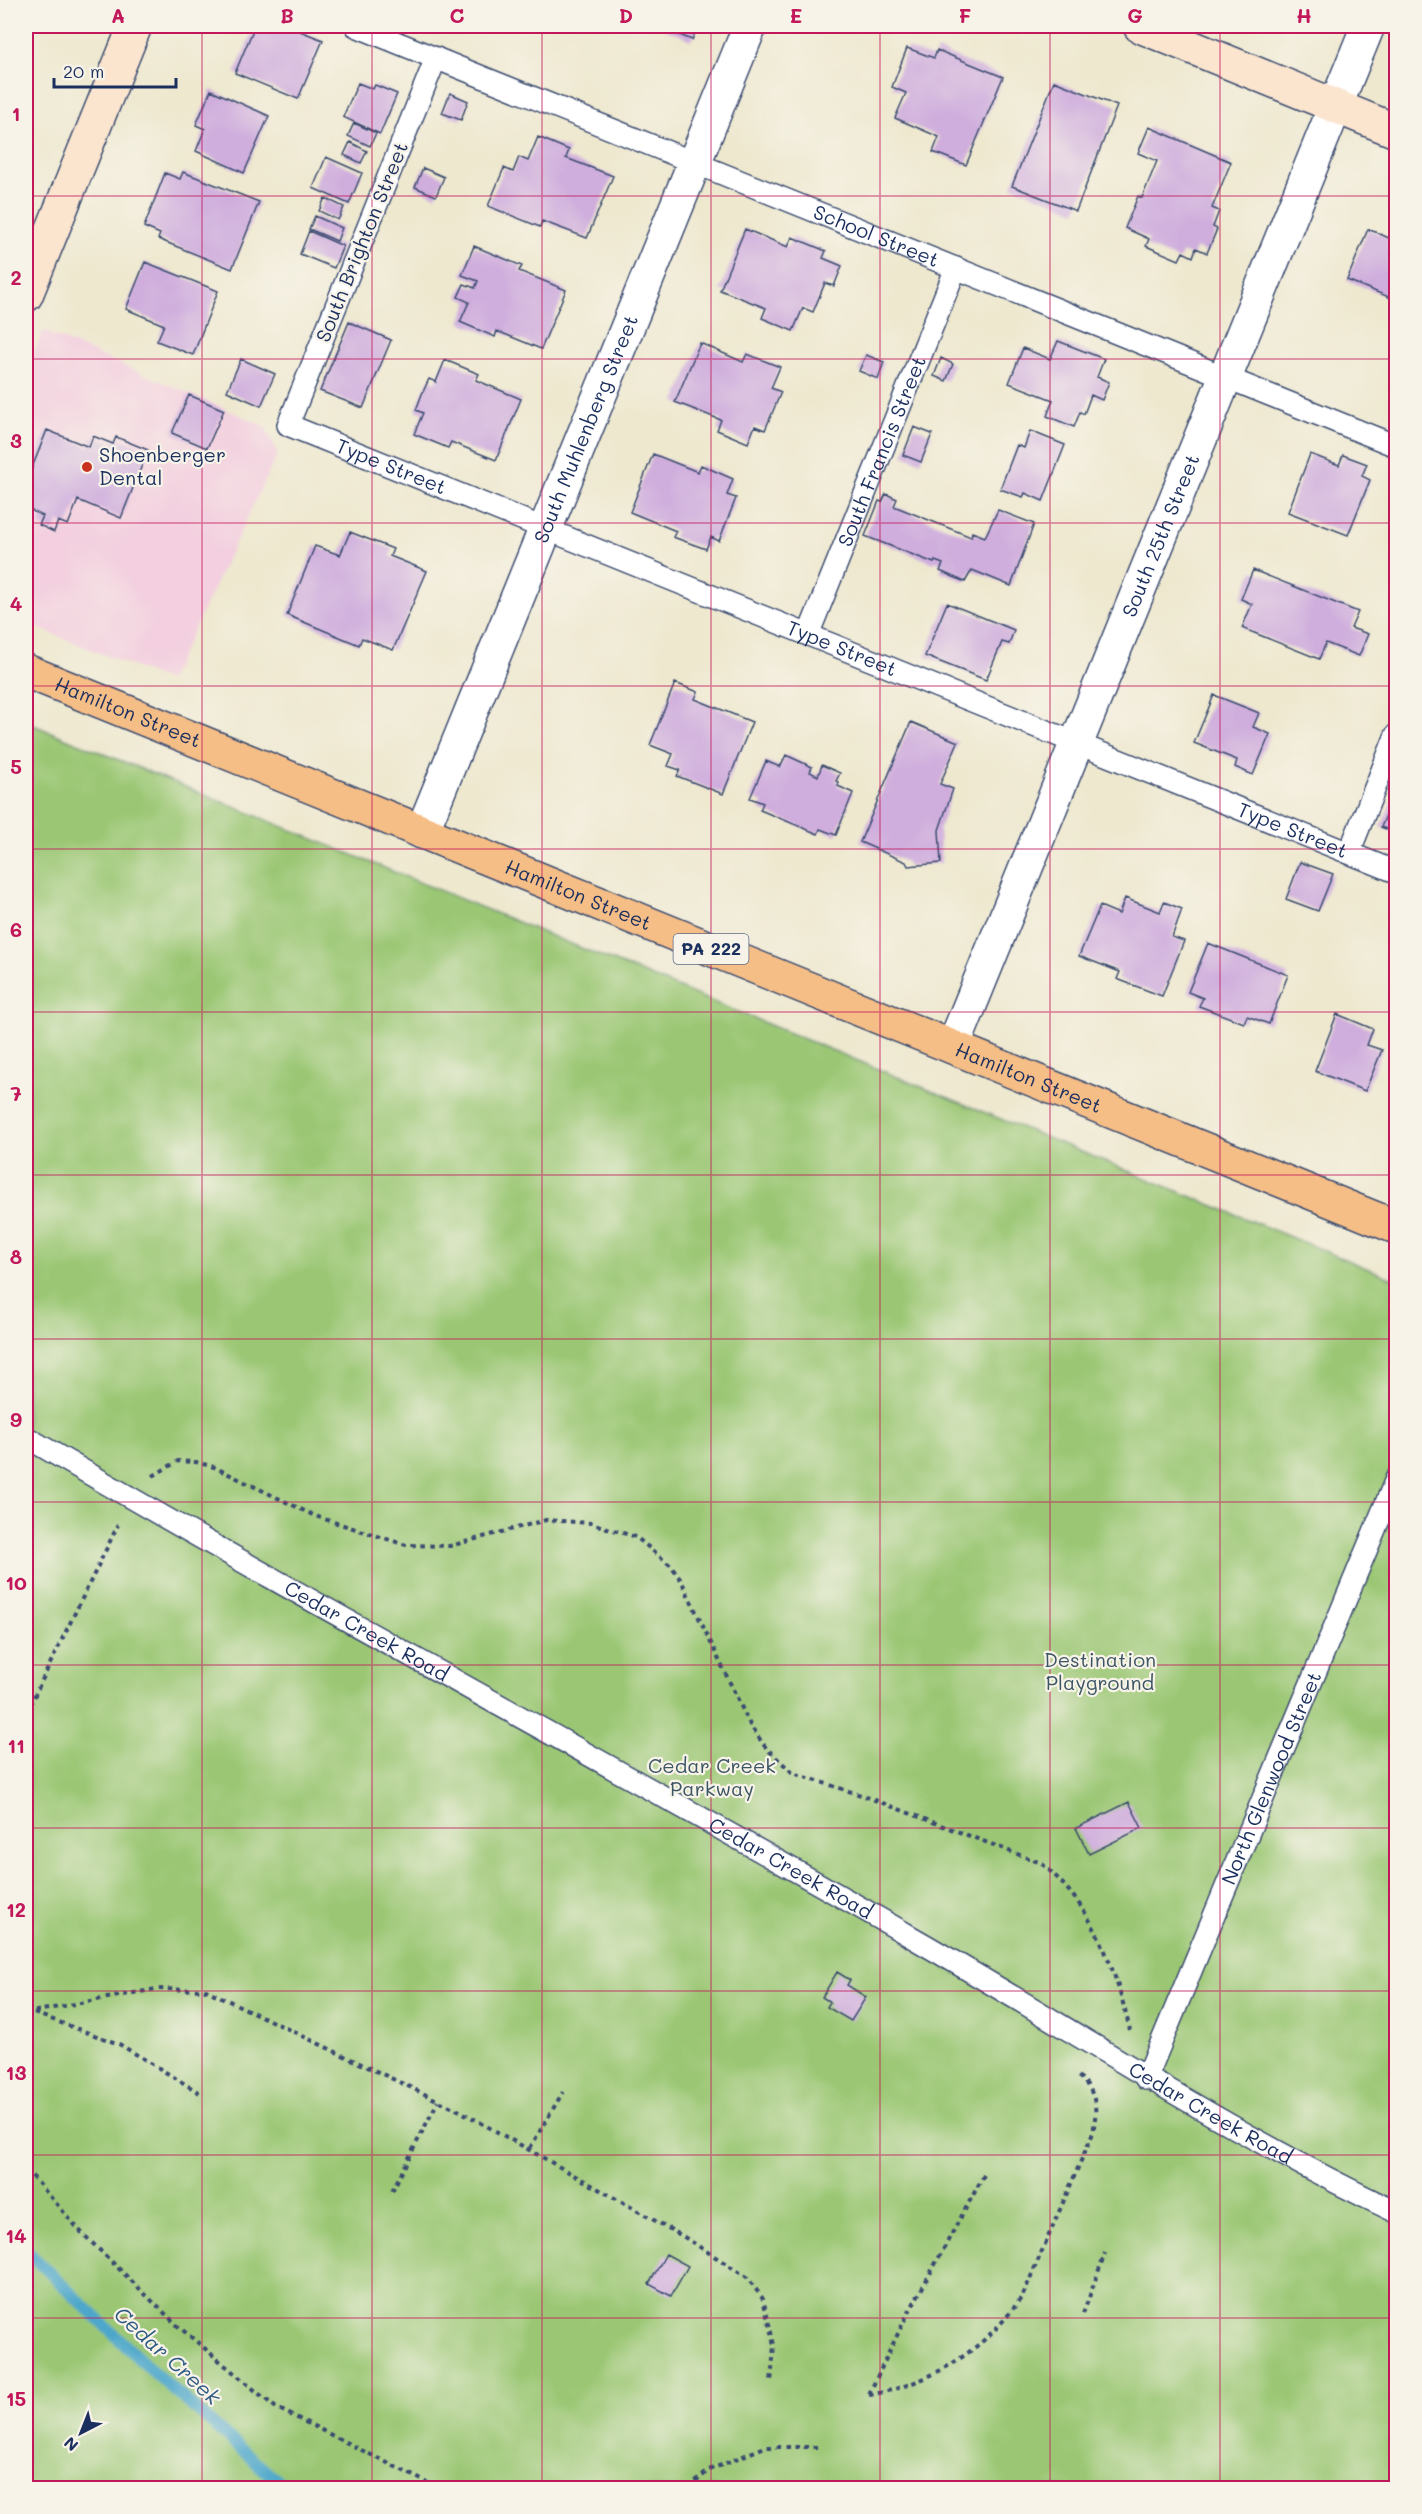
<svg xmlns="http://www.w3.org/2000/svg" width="1422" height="2514" viewBox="0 0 1422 2514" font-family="Mali,sans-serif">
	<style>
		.built { fill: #f3cfdf }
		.green { fill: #9bc775; stroke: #5b7b6a; stroke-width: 1.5 }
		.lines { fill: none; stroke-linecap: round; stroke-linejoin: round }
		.stream { stroke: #4ea7cb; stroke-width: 12 }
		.building { fill: #cfaddd }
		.lane-casing { stroke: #3b4b6f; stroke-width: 24 }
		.street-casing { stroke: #3b4b6f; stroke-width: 36 }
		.secondary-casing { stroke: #3b4b6f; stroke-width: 36 }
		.primary-casing { stroke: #3b4b6f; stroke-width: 36 }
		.path { stroke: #3b4b6f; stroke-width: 4; stroke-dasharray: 4.5 4.5; stroke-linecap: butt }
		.lane { stroke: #fff; stroke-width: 21 }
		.street { stroke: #fff; stroke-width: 33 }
		.secondary { stroke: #fbe5cf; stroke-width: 33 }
		.primary { stroke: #f6be87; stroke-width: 33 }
		.grid { fill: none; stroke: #c2185b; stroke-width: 1.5; stroke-opacity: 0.55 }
		.poi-dot { fill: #c8321e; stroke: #f7f3e8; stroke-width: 2 }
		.labels { text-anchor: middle; stroke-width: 4.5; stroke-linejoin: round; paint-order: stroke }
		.shield { fill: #f7f3e8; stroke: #5d6a87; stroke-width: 1.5 }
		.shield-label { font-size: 18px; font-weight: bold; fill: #1b2f5e }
		.street-label { font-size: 20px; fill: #1b2f5e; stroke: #f7f3e8 }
		.poi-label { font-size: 20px; fill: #1b2f5e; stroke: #f7f3e8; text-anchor: start }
		.park-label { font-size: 20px; fill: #3b5564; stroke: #f7f3e8 }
		.water-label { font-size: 21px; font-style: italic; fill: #2d5984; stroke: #f7f3e8 }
		.neatline { fill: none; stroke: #c2185b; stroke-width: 2 }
		.grid-label { font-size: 20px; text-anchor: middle; font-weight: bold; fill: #c2185b }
	</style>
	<rect width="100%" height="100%" fill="#f7f3e8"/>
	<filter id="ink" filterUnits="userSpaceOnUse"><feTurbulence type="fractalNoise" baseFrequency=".0167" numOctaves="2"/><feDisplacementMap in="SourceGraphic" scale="12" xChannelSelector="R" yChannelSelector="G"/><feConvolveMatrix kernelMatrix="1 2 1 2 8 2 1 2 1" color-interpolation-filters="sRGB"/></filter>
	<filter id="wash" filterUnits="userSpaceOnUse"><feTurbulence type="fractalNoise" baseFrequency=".008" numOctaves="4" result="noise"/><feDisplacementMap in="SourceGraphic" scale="24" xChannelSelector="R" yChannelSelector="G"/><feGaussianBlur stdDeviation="1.35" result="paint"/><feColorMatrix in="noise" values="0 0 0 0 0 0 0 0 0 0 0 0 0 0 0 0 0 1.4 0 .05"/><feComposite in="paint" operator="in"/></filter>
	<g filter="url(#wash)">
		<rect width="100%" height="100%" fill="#eee8cf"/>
		<path class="built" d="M43 331 265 426 278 453 169 681 26 623V372Z"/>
		<path class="green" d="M26 722 1396 1280V2488H26Z"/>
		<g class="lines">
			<path class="stream" d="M26 2250 150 2369 285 2488"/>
		</g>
		<g id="blocks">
			<path class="building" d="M242 26H287L323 40 298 99 235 73 253 30Z
				M657 26H698L692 40Z
				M907 48 934 58 937 50 1003 77 966 165 933 152 939 137 895 118 906 93 892 87Z
				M1054 81 1117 106 1076 211 1012 186Z
				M358 83 373 89 375 85 397 94 380 134 343 117Z
				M211 90 269 116 244 173 196 151 205 129 196 125Z
				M450 93 468 101 461 120 442 113Z
				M354 123 376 133 370 146 348 136Z
				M1149 127 1231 162 1212 208 1219 211 1213 227 1217 229 1207 253 1196 248 1193 257 1183 252 1179 260 1146 246 1149 239 1125 228 1138 196 1142 198 1157 161 1138 153Z
				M538 137 569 150 566 158 613 176 587 238 542 221 540 227 488 206 504 168 513 172 519 157 528 161Z
				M350 142 367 151 361 163 344 155Z
				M326 157 362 173 349 204 313 188Z
				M423 168 444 177 436 196 415 187Z
				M183 172 259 202 232 269 158 239 160 234 144 227 165 173 180 179Z
				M325 198 344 207 338 220 319 211Z
				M315 216 342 228 337 241 309 229Z
				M745 229 788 247 792 237 826 251 823 258 842 266 834 286 825 283 813 312 803 308 793 331 762 318 766 308 720 290Z
				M1368 229 1396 241V300L1347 280Z
				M309 231 343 246 334 268 300 254Z
				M474 246 522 266 519 271 566 290 541 349 497 331 495 337 460 322 469 302 458 297 464 284 475 288 478 281 462 275Z
				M145 262 218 291 193 355 157 341 164 325 126 309Z
				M349 322 391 340 363 408 320 391Z
				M1058 341 1104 359 1097 377 1109 382 1102 400 1091 395 1084 414 1080 412 1074 427 1047 416 1053 400 1009 383 1023 348 1050 359Z
				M700 343 743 362 747 354 780 367 771 388 781 392 765 430 755 426 748 443 717 430 721 420 675 402Z
				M866 355 884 362 878 379 859 371Z
				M941 358 953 364 946 381 934 376Z
				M241 359 275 374 261 406 227 391Z
				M445 360 479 374 476 380 521 399 496 460 451 442 448 448 414 434 423 413 416 410 422 394 429 379 436 382Z
				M189 395 224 410 207 448 172 433Z
				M914 427 932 434 921 462 903 455Z
				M47 430 89 447 93 436 113 444 116 437 148 450 121 518 78 500 68 525 58 521 54 532 39 525 43 516 26 508V483Z
				M1030 431 1065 445 1043 501 1025 493 1023 497 1000 489 1017 445 1024 448Z
				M653 454 698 472 701 465 733 479 727 495 736 498 719 541 711 537 706 549 673 537 676 531 630 512Z
				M1310 454 1339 465 1343 455 1367 464 1362 476 1370 480 1348 535 1288 512Z
				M886 494 897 499 894 506 971 537 972 532 985 537 998 510 1034 524 1011 586 972 570 965 582 940 571 943 564 935 561 934 563 865 536 879 501 882 502Z
				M350 532 393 549 390 556 427 571 393 650 362 638 359 645 287 615 315 546 340 555Z
				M1253 570 1358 612 1351 628 1368 634 1359 656 1326 643 1319 659 1242 628 1252 604 1241 599Z
				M947 603 1014 630 1009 644 1002 642 986 680 925 656Z
				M675 683 698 692 695 699 752 722 723 794 677 776 680 770 668 766 673 754 650 745Z
				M1214 695 1259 713 1253 727 1270 734 1253 775 1235 767 1237 760 1194 743Z
				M911 722 958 742 940 784 953 789 939 830 941 863 908 866 906 862 860 842Z
				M786 755 812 767 810 772 818 776 822 765 840 773 836 781 839 782 838 786 853 793 836 835 820 829 818 834 760 810 763 803 750 798 766 761 780 767Z
				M1396 792V833L1381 827Z
				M1300 862 1333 874 1318 911 1286 899Z
				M1125 898 1160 912 1164 902 1182 909 1172 937 1184 941 1162 996 1117 979 1120 972 1079 956 1100 906 1119 914Z
				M1208 943 1288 975 1269 1024 1247 1016 1244 1023 1199 1006 1203 998 1188 992Z
				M1337 1014 1373 1029 1367 1045 1382 1050 1365 1091 1315 1071Z
				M1129 1802 1142 1828 1089 1854 1076 1828Z
				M837 1972 850 1980 847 1985 866 1997 851 2021 827 2007 830 2002 822 1997Z
				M666 2254 688 2266 671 2296 649 2284Z"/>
		</g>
	</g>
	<g filter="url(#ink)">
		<use href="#blocks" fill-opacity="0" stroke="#3b4b6f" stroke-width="1.5"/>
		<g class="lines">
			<g class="lane-casing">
				<g id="lane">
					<path id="s1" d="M356 26 1396 446"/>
					<path id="s2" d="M436 58 288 425 1396 872"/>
					<path id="s3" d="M808 635 956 268"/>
					<path d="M1349 853 1396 735"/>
					<path id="s4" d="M26 1437C319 1609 620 1769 915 1939 1075 2031 1229 2133 1396 2212"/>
					<path id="s5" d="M1146 2079 1396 1479"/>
				</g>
			</g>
			<g class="street-casing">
				<g id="street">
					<path id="s6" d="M422 832 750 26"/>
					<path id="s7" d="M953 1047 1368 26"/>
				</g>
			</g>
			<g class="secondary-casing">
				<path id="secondary" d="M1140 26 1396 131
					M26 295 135 26"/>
			</g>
			<g class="primary-casing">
				<g id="primary">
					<path id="s8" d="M26 671 1396 1227"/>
				</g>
			</g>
			<path class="path" d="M153 1476 178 1461 196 1462 214 1467 315 1516 406 1545 450 1546 546 1520 591 1523 636 1537 670 1565 681 1580 750 1725 766 1748 793 1773 864 1796 1041 1863C1094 1907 1114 1965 1130 2030
				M26 1713 118 1525
				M26 2013 156 1989 206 1990 460 2111 684 2237 747 2277 763 2299 774 2345 771 2383
				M34 2013 119 2044 200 2093
				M530 2148 563 2092
				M26 2169 81 2232 179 2327 275 2407 438 2488
				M392 2191 438 2101
				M1083 2314 1105 2253
				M869 2394 903 2323 984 2175
				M869 2395C932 2384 988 2348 1023 2295L1093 2133C1097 2109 1098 2092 1078 2076
				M689 2488 709 2470 765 2447H817"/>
			<use href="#lane" class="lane"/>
			<use href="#street" class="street"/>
			<use href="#secondary" class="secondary"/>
			<use href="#primary" class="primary"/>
		</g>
	</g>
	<path class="grid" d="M202 26V2488M372 26V2488M542 26V2488M711 26V2488M880 26V2488M1050 26V2488M1220 26V2488M26 196H1396M26 359H1396M26 523H1396M26 686H1396M26 849H1396M26 1012H1396M26 1175H1396M26 1339H1396M26 1502H1396M26 1665H1396M26 1828H1396M26 1991H1396M26 2155H1396M26 2318H1396"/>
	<circle class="poi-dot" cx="87" cy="467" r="6"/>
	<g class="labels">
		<rect class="shield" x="673.5" y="934" width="75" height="30" rx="4.5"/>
		<g class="shield-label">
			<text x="711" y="955">PA 222</text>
		</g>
		<g class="street-label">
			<text dy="7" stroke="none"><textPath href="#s1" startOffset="561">School Street</textPath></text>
			<text transform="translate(362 242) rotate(-68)" y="7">South Brighton Street</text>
			<text dy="7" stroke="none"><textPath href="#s6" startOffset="435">South Muhlenberg Street</textPath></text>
			<text dy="7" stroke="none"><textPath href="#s3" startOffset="198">South Francis Street</textPath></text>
			<text dy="7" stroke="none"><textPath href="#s2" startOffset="507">Type Street</textPath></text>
			<text dy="7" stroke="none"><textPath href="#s7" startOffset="552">South 25th Street</textPath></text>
			<text dy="7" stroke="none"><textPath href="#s2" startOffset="993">Type Street</textPath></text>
			<text dy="7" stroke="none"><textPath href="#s8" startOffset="110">Hamilton Street</textPath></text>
			<text dy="7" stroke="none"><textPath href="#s2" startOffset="1479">Type Street</textPath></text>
			<text dy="7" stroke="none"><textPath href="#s8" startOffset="596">Hamilton Street</textPath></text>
			<text dy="7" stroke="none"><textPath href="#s8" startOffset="1082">Hamilton Street</textPath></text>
			<text dy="7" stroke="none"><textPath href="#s4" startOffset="392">Cedar Creek Road</textPath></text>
			<text dy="7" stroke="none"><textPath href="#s5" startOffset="326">North Glenwood Street</textPath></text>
			<text dy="7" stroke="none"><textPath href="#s4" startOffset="878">Cedar Creek Road</textPath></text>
			<text dy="7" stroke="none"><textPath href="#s4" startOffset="1364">Cedar Creek Road</textPath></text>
		</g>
		<g class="poi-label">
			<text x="99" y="462">Shoenberger<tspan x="99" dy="23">Dental</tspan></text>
		</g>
		<g class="park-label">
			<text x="1100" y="1667">Destination<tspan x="1100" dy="23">Playground</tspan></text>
			<text x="712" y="1773">Cedar Creek<tspan x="712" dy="23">Parkway</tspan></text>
		</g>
		<g class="water-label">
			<text transform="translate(167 2356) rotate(42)" y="7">Cedar Creek</text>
		</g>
	</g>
	<rect width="1422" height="2514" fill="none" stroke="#f7f3e8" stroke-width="66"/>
	<g transform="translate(81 2433) rotate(222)" stroke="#f7f3e8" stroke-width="4.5" paint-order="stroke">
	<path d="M0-4.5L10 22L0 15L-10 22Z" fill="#1b2f5e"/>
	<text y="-9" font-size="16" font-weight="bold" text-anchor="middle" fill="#1b2f5e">N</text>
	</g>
	<path d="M54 78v9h122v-9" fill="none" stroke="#1b2f5e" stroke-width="3"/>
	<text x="63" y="78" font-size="18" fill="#1b2f5e" stroke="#f7f3e8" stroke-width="4.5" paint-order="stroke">20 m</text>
	<rect x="33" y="33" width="1356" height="2448" class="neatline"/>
	<g class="grid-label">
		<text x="118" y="23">A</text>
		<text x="287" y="23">B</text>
		<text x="457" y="23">C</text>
		<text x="626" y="23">D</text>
		<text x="796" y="23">E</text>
		<text x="965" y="23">F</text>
		<text x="1135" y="23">G</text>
		<text x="1304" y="23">H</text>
		<text x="16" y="121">1</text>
		<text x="16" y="285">2</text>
		<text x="16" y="448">3</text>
		<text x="16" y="611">4</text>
		<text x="16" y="774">5</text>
		<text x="16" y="937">6</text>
		<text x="16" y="1101">7</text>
		<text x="16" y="1264">8</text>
		<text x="16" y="1427">9</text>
		<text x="16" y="1590">10</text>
		<text x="16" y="1753">11</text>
		<text x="16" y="1917">12</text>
		<text x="16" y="2080">13</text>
		<text x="16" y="2243">14</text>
		<text x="16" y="2406">15</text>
	</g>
</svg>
